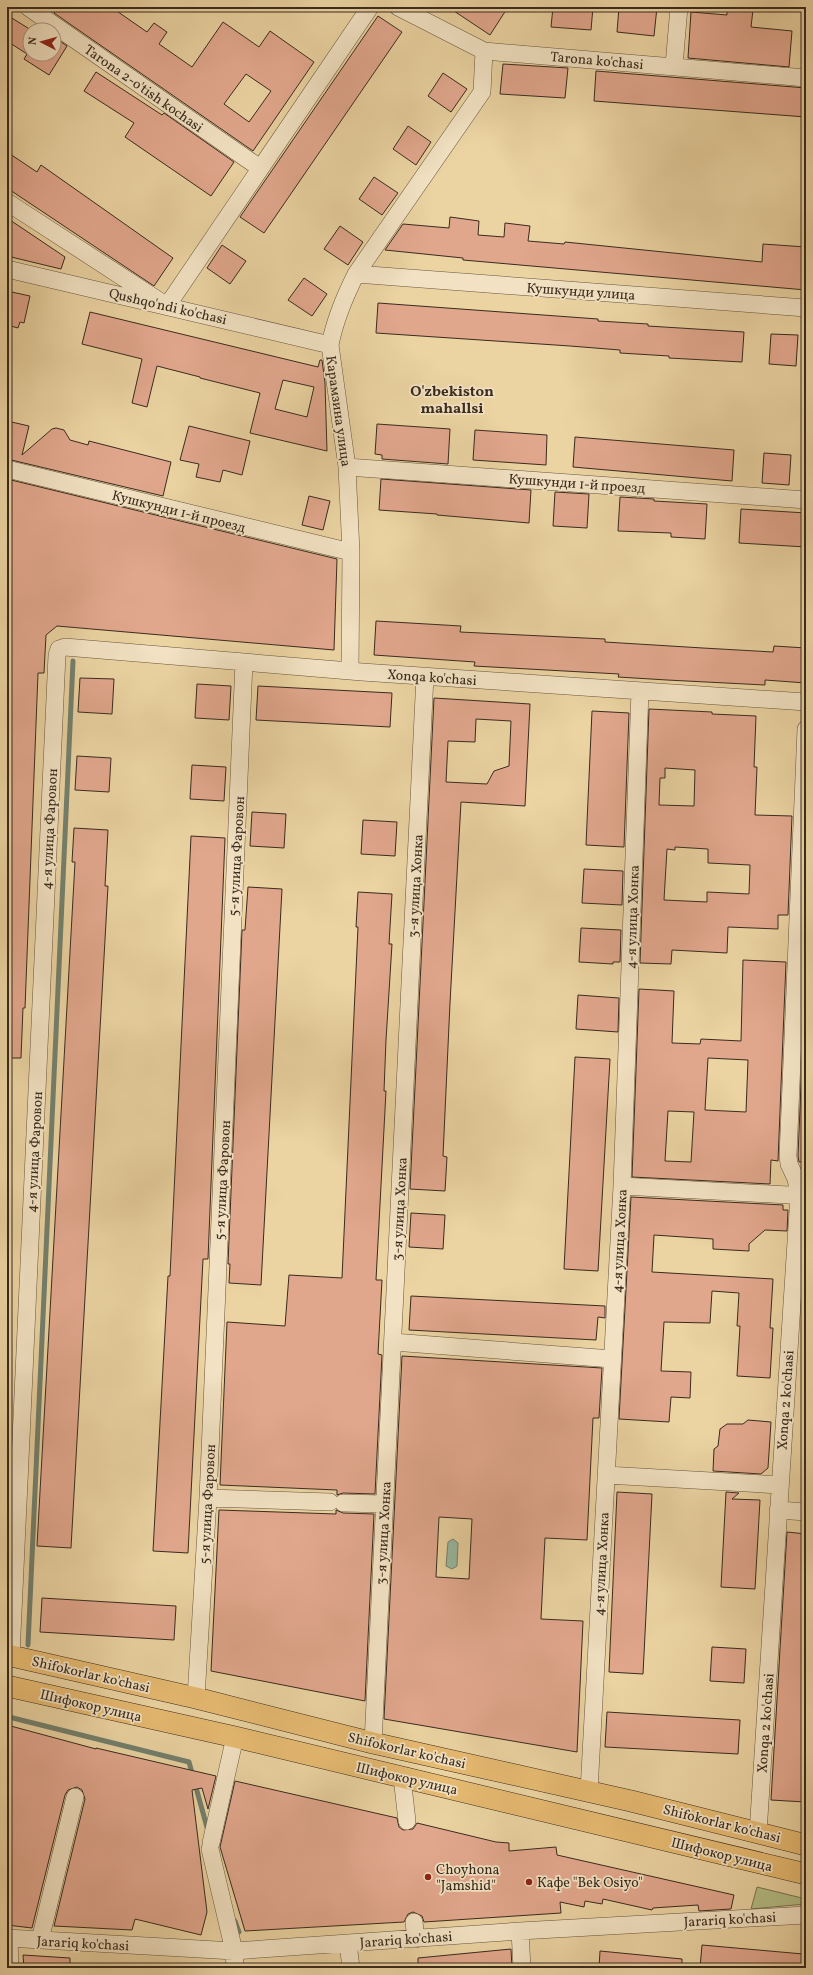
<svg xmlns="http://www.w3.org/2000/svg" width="813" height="1975" viewBox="0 0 813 1975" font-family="Vollkorn,serif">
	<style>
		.green { fill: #b5bd86; stroke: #777452 }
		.water { fill: #99b9a1; stroke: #73806d }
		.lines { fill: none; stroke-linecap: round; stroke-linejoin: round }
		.stream { stroke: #73806d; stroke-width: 5 }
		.building { fill: #e1a78d; stroke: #392b1e; fill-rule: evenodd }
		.minor-casing { stroke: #66553f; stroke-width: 18 }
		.major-casing { stroke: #392b1e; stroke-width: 22 }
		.minor { stroke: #f2e2c3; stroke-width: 17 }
		.major { stroke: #e6ba71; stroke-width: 21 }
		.poi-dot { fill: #8f2418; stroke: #f2e2c3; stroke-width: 1.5 }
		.labels { text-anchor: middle; stroke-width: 3.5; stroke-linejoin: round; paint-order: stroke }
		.street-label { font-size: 14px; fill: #392b1e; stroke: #f2e2c3 }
		.poi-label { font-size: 14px; fill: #392b1e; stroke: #f2e2c3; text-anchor: start }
		.neighbourhood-label { font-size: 15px; font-weight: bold; fill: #392b1e; stroke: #f2e2c3 }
	</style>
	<rect width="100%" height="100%" fill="#ebd3a2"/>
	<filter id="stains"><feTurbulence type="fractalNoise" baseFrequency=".005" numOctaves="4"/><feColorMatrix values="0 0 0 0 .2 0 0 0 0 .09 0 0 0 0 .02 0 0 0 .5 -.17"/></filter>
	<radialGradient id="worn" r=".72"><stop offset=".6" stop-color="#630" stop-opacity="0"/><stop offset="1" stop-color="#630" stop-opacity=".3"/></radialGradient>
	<path class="green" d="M757 1887 806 1899V1904L751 1909Z"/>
	<path class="water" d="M453 1539 458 1543 457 1566 452 1569 446 1566 448 1542Z"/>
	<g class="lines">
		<path class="stream" d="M28 1645 73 661
			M13 1718 189 1762 208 1831
			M235 1921 239 1932
			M246 1967V1968"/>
	</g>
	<path class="building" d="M57 7H111L147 32 154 23 167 32 159 44 192 67 223 22 259 47 270 31 314 62 253 151 54 13ZM246 74 271 91 249 122 224 104Z
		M448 7H508L490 35Z
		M553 7H593L591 30 551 27Z
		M619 7H657L654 36 617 32Z
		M727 7H742V9L753 10 751 27 792 31 789 67 688 58 691 12 727 15Z
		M7 15 31 30 30 54H54V37L67 46 49 75 24 59 27 54 7 41Z
		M378 16 402 32 264 233 240 217Z
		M503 64 568 68 565 98 500 94Z
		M596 71 806 88V117L594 101Z
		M96 72 162 115 164 113 234 162 211 196 125 137 134 123 84 91Z
		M443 73 467 89 451 112 428 96Z
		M408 126 431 142 416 165 393 149Z
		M7 152 37 172 41 165 173 258 154 286 7 188Z
		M374 177 398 193 382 215 359 199Z
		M450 217 479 221 478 235 504 237 505 223 530 226 528 241 564 244 565 242 762 262 763 244 806 247V290L463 260V258L385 250 403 224 449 228Z
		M7 218 65 257 61 269 7 256Z
		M340 226 363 242 348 265 324 249Z
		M222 245 246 261 230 284 207 268Z
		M304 278 327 294 312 316 288 300Z
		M7 291 30 296 24 323 20 322 18 328 7 325Z
		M378 303 598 319V321L648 324V326L744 332 742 362 669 358V356L620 353V350L570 346 376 333Z
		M90 312 318 367 320 360H322L325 383 327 451 250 433 260 393 200 378V377L157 366 147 407 132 403 142 359 82 344ZM283 380 314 387 307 417 275 409Z
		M771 334 798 335 796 366 769 364Z
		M7 421 29 426 22 455 52 429 56 428 64 430 70 440 88 445 89 441 171 462 163 496 7 459Z
		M377 424 450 429 448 464 382 459V455L375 454Z
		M189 426 250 441 242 475 223 470 220 482 196 477 199 464 180 460Z
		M475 430 547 435 546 465 473 460Z
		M575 437 734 450 732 481 573 467Z
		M764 453 791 455 789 485 762 483Z
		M7 479 337 559 334 650 57 626 46 635 44 673H38L25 1008H23L21 1058H7Z
		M381 479 531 490 529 523 437 515V514L379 510Z
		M555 492 589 494 587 528 553 526Z
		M309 496 330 501 323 530 302 525Z
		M620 497 654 499V501L707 504 705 539 671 537V533L618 531Z
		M741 509 806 513V547L739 543Z
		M376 621 461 626 460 632 605 639V642L703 648 773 652 774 646 806 648V683L765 680V685L667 680 618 677 619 674 474 666 475 662 374 655Z
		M80 678 114 679 112 714 78 712Z
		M197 684 231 686 229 720 195 718Z
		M258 686 392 693 390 727 256 720Z
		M434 698 530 704 525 806 461 802 450 1003 443 1156 447 1157 445 1191 410 1189ZM476 719 511 721 509 766 494 771 487 784 446 782 448 741 475 742Z
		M649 709 712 712V714L756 716 754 767H757L755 815 792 816 788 915H778V929L728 927 727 953 672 950 671 964 640 963ZM665 768 695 770 694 806 659 805 660 778H665ZM675 847 708 849V863L750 865 749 894 707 892V902L664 900 667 849 675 850Z
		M592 711 629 713 624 847 586 845Z
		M77 756 111 758 109 792 75 790Z
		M192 765 226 767 224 801 190 799Z
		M252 812 286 814 284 848 250 846Z
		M363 820 397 822 395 856 361 854Z
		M74 828 108 830 105 886H108L71 1548 37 1546 75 862H72Z
		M191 836 225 838 208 1259H203L188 1553 153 1551 168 1276H170Z
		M584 869 623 871 622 905 582 903Z
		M248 887 282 889 261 1285 229 1283 230 1264H228L242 930H245Z
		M358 892 392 894 389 944H392L386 1040 384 1091H386L376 1280H382L378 1354 382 1355 375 1494 343 1493 337 1495V1490L220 1485 227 1322 285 1326 289 1275 342 1278 358 927H356Z
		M581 928 621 930 620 962H613V964L579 962Z
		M743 960 786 962 778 1161 771 1160 770 1184 632 1177 639 989 674 991 672 1043 700 1044 701 1039 741 1041ZM708 1058 748 1060 746 1112 705 1110ZM668 1111 694 1112 691 1162 665 1161Z
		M806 966V1162H799L798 1156Z
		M578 995 619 998 618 1032 576 1029Z
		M575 1057 610 1059 598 1271 564 1269Z
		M631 1197 783 1205V1210H788L787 1231 765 1230 749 1244V1251L713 1249V1239L654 1235 652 1272 773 1279 770 1328H773L770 1378 737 1376 740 1326H737L739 1293 712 1291 710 1323 664 1322 661 1371 691 1372 690 1398 671 1397 669 1422 619 1419Z
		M411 1213 445 1215 443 1249 409 1247Z
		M411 1296 605 1306V1318L598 1317 596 1340 409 1330Z
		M402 1356 602 1368 599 1418H593L587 1540 545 1538 541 1619 583 1621 577 1752 384 1719ZM439 1517 472 1519 469 1579 436 1577Z
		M748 1420 771 1422 768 1468 761 1474 713 1471 714 1449 718 1446 720 1429 727 1424H743Z
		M617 1492 652 1494 643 1674 609 1672Z
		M726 1492 739 1493 732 1499 760 1500 755 1589 721 1587Z
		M219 1510 336 1514V1510L343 1513 374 1514 365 1701 211 1671Z
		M787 1532 806 1534 805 1802 771 1800Z
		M42 1598 176 1606 174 1640 40 1632Z
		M712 1647 746 1649 744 1683 710 1681Z
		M607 1712 740 1720 738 1754 605 1747Z
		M7 1725 96 1749V1748L216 1776 208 1809 202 1788 192 1790 207 1912 201 1935 135 1919 132 1930 54 1926 85 1799 82 1790 77 1787 68 1790 65 1795 32 1928 7 1925Z
		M235 1781 397 1818 399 1827 403 1830 413 1829 417 1823 496 1842 509 1843V1851L556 1847 557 1855 734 1895 731 1909 699 1911 698 1905 653 1908 652 1910 603 1899 602 1904 585 1901 584 1907 560 1902 561 1913 424 1922 422 1916 413 1912 408 1914 404 1922 245 1931 220 1847Z
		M702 1945 803 1954 802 1968H700Z
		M511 1949 512 1968H418V1958Z
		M600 1951 682 1959V1968H599Z
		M23 1955 70 1958V1968H24Z"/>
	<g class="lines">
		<g class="minor-casing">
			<path id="minor" d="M28 7 260 168
				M398 7 484 51 806 78
				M674 66 679 7
				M7 202 167 306 370 7
				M7 269 330 345
				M356 274 806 308
				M347 467 806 500
				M7 469 351 552
				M350 671 351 552 347 467 330 345C335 319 344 298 356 274L482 92 484 51
				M622 1186 806 1196
				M393 1342 612 1359
				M606 1475 780 1485
				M208 1498 330 1502
				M343 1503 385 1504
				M778 1510 806 1512
				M11 1656 57 655 59 649 65 647 362 672 806 702
				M196 1698 208 1498 244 662
				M373 1743 425 676
				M402 1777 407 1821
				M589 1791 622 1186 640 691
				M758 1833 799 1195 796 1179 789 1164 788 1156 806 729
				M211 1843 235 1737
				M210 1849 234 1951 235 1968
				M414 1922 416 1939
				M520 1931 522 1968
				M7 1938 234 1951 520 1931 806 1915
				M9 1938 10 1968
				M40 1940 75 1797
				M348 1943 351 1968"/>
		</g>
		<g class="major-casing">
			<path id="major" d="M7 1655 196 1698 373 1743 631 1801 806 1845
				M7 1686 235 1737 806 1874"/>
		</g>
		<use href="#minor" class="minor"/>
		<use href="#major" class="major"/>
	</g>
	<g class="poi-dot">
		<circle cx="428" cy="1877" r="4"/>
		<circle cx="529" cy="1882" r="4"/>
	</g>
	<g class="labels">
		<g class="street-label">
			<text transform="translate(597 60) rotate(5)" y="5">Tarona ko'chasi</text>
			<text transform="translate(144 88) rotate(35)" y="5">Tarona 2-o'tish kochasi</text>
			<text transform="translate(581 291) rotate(4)" y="5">Кушкунди улица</text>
			<text transform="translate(168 306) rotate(13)" y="5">Qushqo'ndi ko'chasi</text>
			<text transform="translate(339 411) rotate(82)" y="5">Карамзина улица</text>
			<text transform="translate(577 483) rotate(4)" y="5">Кушкунди 1-й проезд</text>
			<text transform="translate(179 511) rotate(14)" y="5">Кушкунди 1-й проезд</text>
			<text transform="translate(432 677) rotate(4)" y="5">Xonqa ko'chasi</text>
			<text transform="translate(49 829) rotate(-87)" y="5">4-я улица Фаровон</text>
			<text transform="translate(236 856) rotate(-87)" y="5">5-я улица Фаровон</text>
			<text transform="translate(415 886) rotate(-87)" y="5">3-я улица Хонка</text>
			<text transform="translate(632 917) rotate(-88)" y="5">4-я улица Хонка</text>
			<text transform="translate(34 1152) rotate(-87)" y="5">4-я улица Фаровон</text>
			<text transform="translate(222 1180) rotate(-87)" y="5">5-я улица Фаровон</text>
			<text transform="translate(399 1209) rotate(-87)" y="5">3-я улица Хонка</text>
			<text transform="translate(619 1241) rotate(-87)" y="5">4-я улица Хонка</text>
			<text transform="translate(785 1400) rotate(-86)" y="5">Xonqa 2 ko'chasi</text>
			<text transform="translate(207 1504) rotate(-87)" y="5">5-я улица Фаровон</text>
			<text transform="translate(383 1533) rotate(-87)" y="5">3-я улица Хонка</text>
			<text transform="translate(601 1564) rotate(-87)" y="5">4-я улица Хонка</text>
			<text transform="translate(91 1674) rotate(13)" y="5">Shifokorlar ko'chasi</text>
			<text transform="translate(91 1705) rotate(13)" y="5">Шифокор улица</text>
			<text transform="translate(765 1723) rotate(-86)" y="5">Xonqa 2 ko'chasi</text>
			<text transform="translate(407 1750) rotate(13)" y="5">Shifokorlar ko'chasi</text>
			<text transform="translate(407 1778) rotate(13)" y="5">Шифокор улица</text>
			<text transform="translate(722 1823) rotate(14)" y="5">Shifokorlar ko'chasi</text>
			<text transform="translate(722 1854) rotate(14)" y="5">Шифокор улица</text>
			<text transform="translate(730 1919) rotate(-3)" y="5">Jarariq ko'chasi</text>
			<text transform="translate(406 1939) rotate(-4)" y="5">Jarariq ko'chasi</text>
			<text transform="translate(83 1943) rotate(3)" y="5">Jarariq ko'chasi</text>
		</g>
		<g class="poi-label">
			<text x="436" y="1874">Choyhona<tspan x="436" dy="16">"Jamshid"</tspan></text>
			<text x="537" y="1887">Кафе "Bek Osiyo"</text>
		</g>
		<g class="neighbourhood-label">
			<text x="452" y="396">O'zbekiston<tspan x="452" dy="17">mahallsi</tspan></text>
		</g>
	</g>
	<rect width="813" height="1975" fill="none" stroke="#ebd3a2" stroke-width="24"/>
	<rect x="8" y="8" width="797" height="1959" fill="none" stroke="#392b1e" stroke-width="2"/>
	<rect x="12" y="12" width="789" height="1951" fill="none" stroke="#392b1e"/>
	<g transform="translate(42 42) rotate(276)"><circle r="19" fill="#f2e2c3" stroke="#a89981"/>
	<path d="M0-3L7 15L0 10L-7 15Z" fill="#8f2418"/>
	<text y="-6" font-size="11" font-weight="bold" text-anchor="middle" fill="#392b1e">N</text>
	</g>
	<rect width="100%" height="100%" filter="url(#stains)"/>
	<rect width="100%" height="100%" fill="url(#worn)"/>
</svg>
